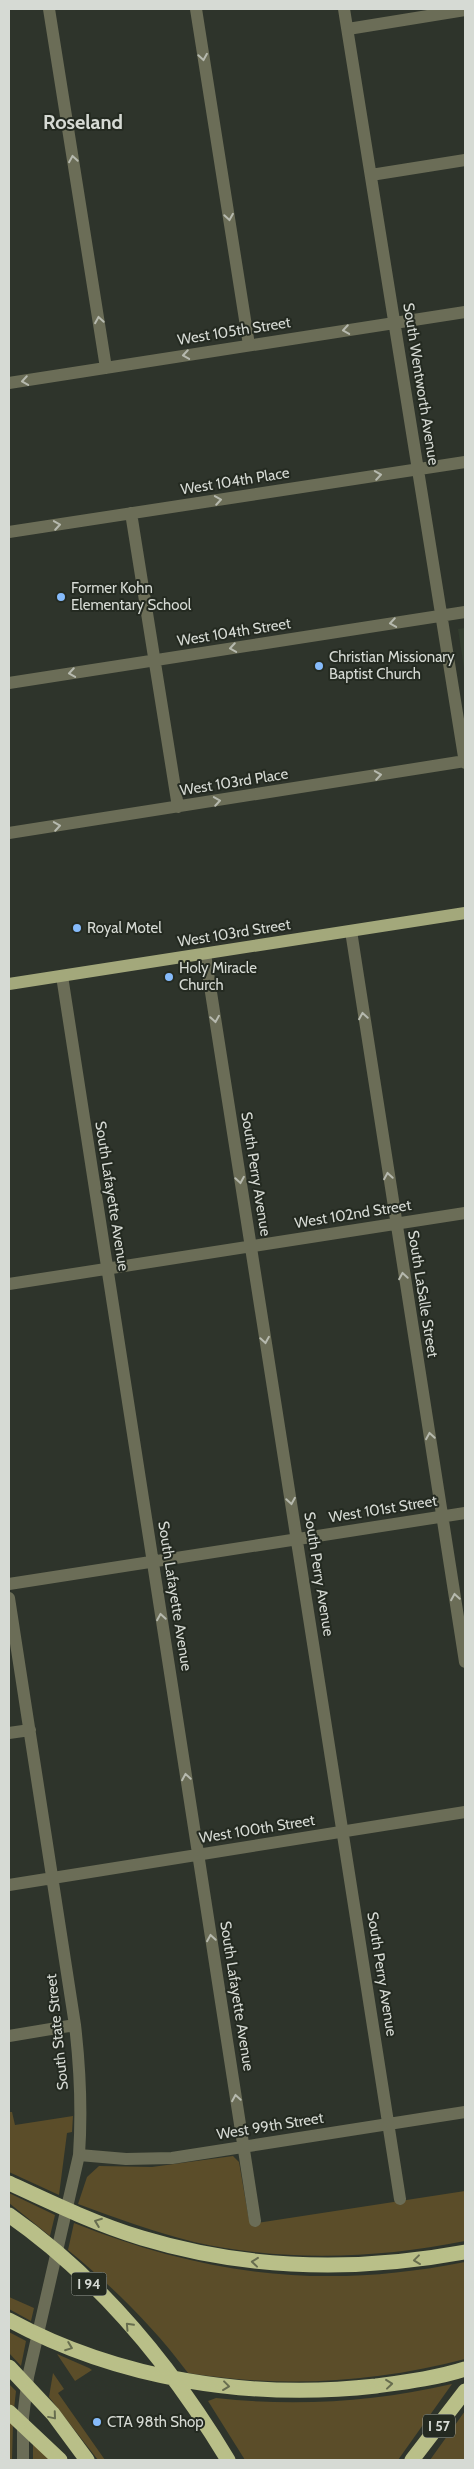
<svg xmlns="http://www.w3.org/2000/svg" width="474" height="2469" viewBox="0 0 474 2469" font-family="Cabin,sans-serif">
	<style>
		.built { fill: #333d2f }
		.green { fill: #5b4d29 }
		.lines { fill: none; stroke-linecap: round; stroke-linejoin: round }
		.minor { stroke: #6b6d57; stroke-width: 12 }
		.major { stroke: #a3a87b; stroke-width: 12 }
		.highway { stroke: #b9bf88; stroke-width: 15 }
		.oneway { stroke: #b6b9ae }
		.oneway2 { stroke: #676d4f }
		.poi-dot { fill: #86bbfb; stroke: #242a21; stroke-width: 2 }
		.labels { text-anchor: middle; stroke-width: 4; stroke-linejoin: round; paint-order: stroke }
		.shield { fill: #242a21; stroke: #a1a59e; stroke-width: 1 }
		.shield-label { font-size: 14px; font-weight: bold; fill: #d6dad4 }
		.street-label { font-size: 15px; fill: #d6dad4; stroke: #242a21 }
		.poi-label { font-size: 15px; fill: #d6dad4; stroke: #242a21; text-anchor: start }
		.district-label { font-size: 20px; font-weight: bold; fill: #d6dad4; stroke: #242a21 }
	</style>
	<rect width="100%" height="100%" fill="#2e342b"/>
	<path class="built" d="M465 628V675L458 629Z"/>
	<path class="green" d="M9 2112H12L15 2125 73 2116 72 2132 67 2133 59 2195 9 2172Z
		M233 2156 239 2162 249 2220 257 2223 465 2191V2241C376 2259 283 2262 194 2242 154 2232 116 2218 78 2204L87 2177 99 2166 152 2167Z
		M9 2193 55 2215 50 2236 9 2203Z
		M74 2223C206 2276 326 2290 465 2262V2359C373 2383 282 2388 188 2373 153 2326 113 2287 68 2250Z
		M9 2297 34 2308 31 2321 9 2309Z
		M9 2332 26 2341 21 2366 9 2353Z
		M57 2354 89 2368 92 2370 75 2381Z
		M53 2373 64 2389 58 2393 105 2460H98L49 2397Z
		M9 2384 16 2391 14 2409 9 2405Z
		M452 2384 398 2460H245L208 2401 216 2398C296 2407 373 2402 452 2384Z
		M465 2411V2460H430Z
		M9 2421 13 2424 12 2460H9Z
		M33 2441 53 2460H33Z"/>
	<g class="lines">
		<path class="minor" d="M49 9 106 368
			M196 9 249 345
			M344 9 465 763
			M348 29 465 10
			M371 175 465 160
			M9 383 465 312
			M131 513 178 807
			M9 532 465 462
			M9 683 465 612
			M9 833 465 761
			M351 931 465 1662
			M205 954 400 2199
			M62 976 255 2221
			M9 1284 465 1213
			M9 1584 465 1513
			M9 1598 75 2025C80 2068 82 2111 79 2155L28 2377 23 2417V2460
			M9 1733 30 1730
			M9 1885 465 1812
			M9 2036 75 2025
			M79 2155 126 2159 172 2158 465 2112"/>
		<path class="major" d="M9 984 465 913"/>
		<path class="highway" d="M9 2183C52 2203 96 2224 142 2238 248 2270 357 2272 465 2252
			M9 2215C99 2278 172 2367 228 2460
			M9 2320C120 2380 251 2400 376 2386 405 2382 437 2378 465 2369
			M9 2367 53 2414 87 2460
			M9 2412 60 2460
			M412 2460 465 2391"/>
	</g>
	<defs><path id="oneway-chevron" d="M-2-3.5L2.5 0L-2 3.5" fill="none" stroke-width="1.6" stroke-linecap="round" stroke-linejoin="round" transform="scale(1.25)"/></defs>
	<g class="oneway">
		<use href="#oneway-chevron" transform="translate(203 57) rotate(81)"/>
		<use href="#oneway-chevron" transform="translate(73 159) rotate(-99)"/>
		<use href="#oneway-chevron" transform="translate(229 217) rotate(81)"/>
		<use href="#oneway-chevron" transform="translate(99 320) rotate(-99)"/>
		<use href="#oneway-chevron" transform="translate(346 330) rotate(171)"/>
		<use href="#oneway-chevron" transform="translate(186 355) rotate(171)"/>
		<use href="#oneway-chevron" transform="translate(25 381) rotate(171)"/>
		<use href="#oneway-chevron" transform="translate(378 475) rotate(-9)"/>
		<use href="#oneway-chevron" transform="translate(218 500) rotate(-9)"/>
		<use href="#oneway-chevron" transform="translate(57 525) rotate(-9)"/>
		<use href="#oneway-chevron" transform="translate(393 623) rotate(171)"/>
		<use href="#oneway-chevron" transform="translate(233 648) rotate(171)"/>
		<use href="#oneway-chevron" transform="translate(72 673) rotate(171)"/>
		<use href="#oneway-chevron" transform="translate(378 775) rotate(-9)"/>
		<use href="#oneway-chevron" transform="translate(217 801) rotate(-9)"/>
		<use href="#oneway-chevron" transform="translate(57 826) rotate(-9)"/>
		<use href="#oneway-chevron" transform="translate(363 1016) rotate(-99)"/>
		<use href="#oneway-chevron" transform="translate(215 1019) rotate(81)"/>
		<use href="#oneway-chevron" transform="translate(388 1176) rotate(-99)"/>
		<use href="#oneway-chevron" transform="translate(240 1180) rotate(81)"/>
		<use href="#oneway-chevron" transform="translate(403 1276) rotate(-99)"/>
		<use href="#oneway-chevron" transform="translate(265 1340) rotate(81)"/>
		<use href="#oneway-chevron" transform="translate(430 1436) rotate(-99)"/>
		<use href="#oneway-chevron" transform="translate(291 1501) rotate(81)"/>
		<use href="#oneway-chevron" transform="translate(455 1597) rotate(-99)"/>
		<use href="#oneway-chevron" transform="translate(161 1617) rotate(-99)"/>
		<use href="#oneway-chevron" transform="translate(186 1777) rotate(-99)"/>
		<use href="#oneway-chevron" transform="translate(211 1938) rotate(-99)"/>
		<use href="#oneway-chevron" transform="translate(236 2098) rotate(-99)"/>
	</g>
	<g class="oneway2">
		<use href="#oneway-chevron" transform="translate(98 2222) rotate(-159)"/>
		<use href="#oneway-chevron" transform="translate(417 2260) rotate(173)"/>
		<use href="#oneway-chevron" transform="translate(255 2262) rotate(-174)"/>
		<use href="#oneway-chevron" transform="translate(129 2326) rotate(-133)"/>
		<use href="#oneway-chevron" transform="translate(69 2347) rotate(21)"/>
		<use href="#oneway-chevron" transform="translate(389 2384) rotate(-6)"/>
		<use href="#oneway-chevron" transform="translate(226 2386) rotate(7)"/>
		<use href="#oneway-chevron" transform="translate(53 2416) rotate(50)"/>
	</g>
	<g class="poi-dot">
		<circle cx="61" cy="597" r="5"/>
		<circle cx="319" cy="666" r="5"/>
		<circle cx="77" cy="928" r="5"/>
		<circle cx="169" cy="977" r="5"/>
		<circle cx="97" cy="2422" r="5"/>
	</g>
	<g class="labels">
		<g class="shield">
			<rect x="71.5" y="2272.5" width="35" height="23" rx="4"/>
			<rect x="423" y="2414.5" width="32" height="23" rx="4"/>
		</g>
		<g class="shield-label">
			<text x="89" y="2289">I 94</text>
			<text x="439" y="2431">I 57</text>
		</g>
		<g class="street-label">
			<text transform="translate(234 331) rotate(-9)" y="5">West 105th Street</text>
			<text transform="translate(421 384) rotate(81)" y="5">South Wentworth Avenue</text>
			<text transform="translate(235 481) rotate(-9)" y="5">West 104th Place</text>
			<text transform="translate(234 632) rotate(-9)" y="5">West 104th Street</text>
			<text transform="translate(234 782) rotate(-9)" y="5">West 103rd Place</text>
			<text transform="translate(234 933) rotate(-9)" y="5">West 103rd Street</text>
			<text transform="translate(256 1174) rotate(81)" y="5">South Perry Avenue</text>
			<text transform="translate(112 1196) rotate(81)" y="5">South Lafayette Avenue</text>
			<text transform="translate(353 1214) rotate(-9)" y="5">West 102nd Street</text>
			<text transform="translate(423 1294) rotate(81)" y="5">South LaSalle Street</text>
			<text transform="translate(383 1509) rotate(-9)" y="5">West 101st Street</text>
			<text transform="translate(319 1574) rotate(81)" y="5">South Perry Avenue</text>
			<text transform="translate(175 1596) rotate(81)" y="5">South Lafayette Avenue</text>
			<text transform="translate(257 1829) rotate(-9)" y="5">West 100th Street</text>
			<text transform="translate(382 1974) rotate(81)" y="5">South Perry Avenue</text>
			<text transform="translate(237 1996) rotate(81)" y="5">South Lafayette Avenue</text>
			<text transform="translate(57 2032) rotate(-96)" y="5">South State Street</text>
			<text transform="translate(270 2126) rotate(-9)" y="5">West 99th Street</text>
		</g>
		<g class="poi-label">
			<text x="71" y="593">Former Kohn<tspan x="71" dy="17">Elementary School</tspan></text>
			<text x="329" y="662">Christian Missionary<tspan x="329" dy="17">Baptist Church</tspan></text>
			<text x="87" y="933">Royal Motel</text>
			<text x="179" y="973">Holy Miracle<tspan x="179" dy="17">Church</tspan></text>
			<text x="107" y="2427">CTA 98th Shop</text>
		</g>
		<g class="district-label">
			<text x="83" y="129">Roseland</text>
		</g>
	</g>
	<rect width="474" height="2469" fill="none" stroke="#d6dad4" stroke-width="20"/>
</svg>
